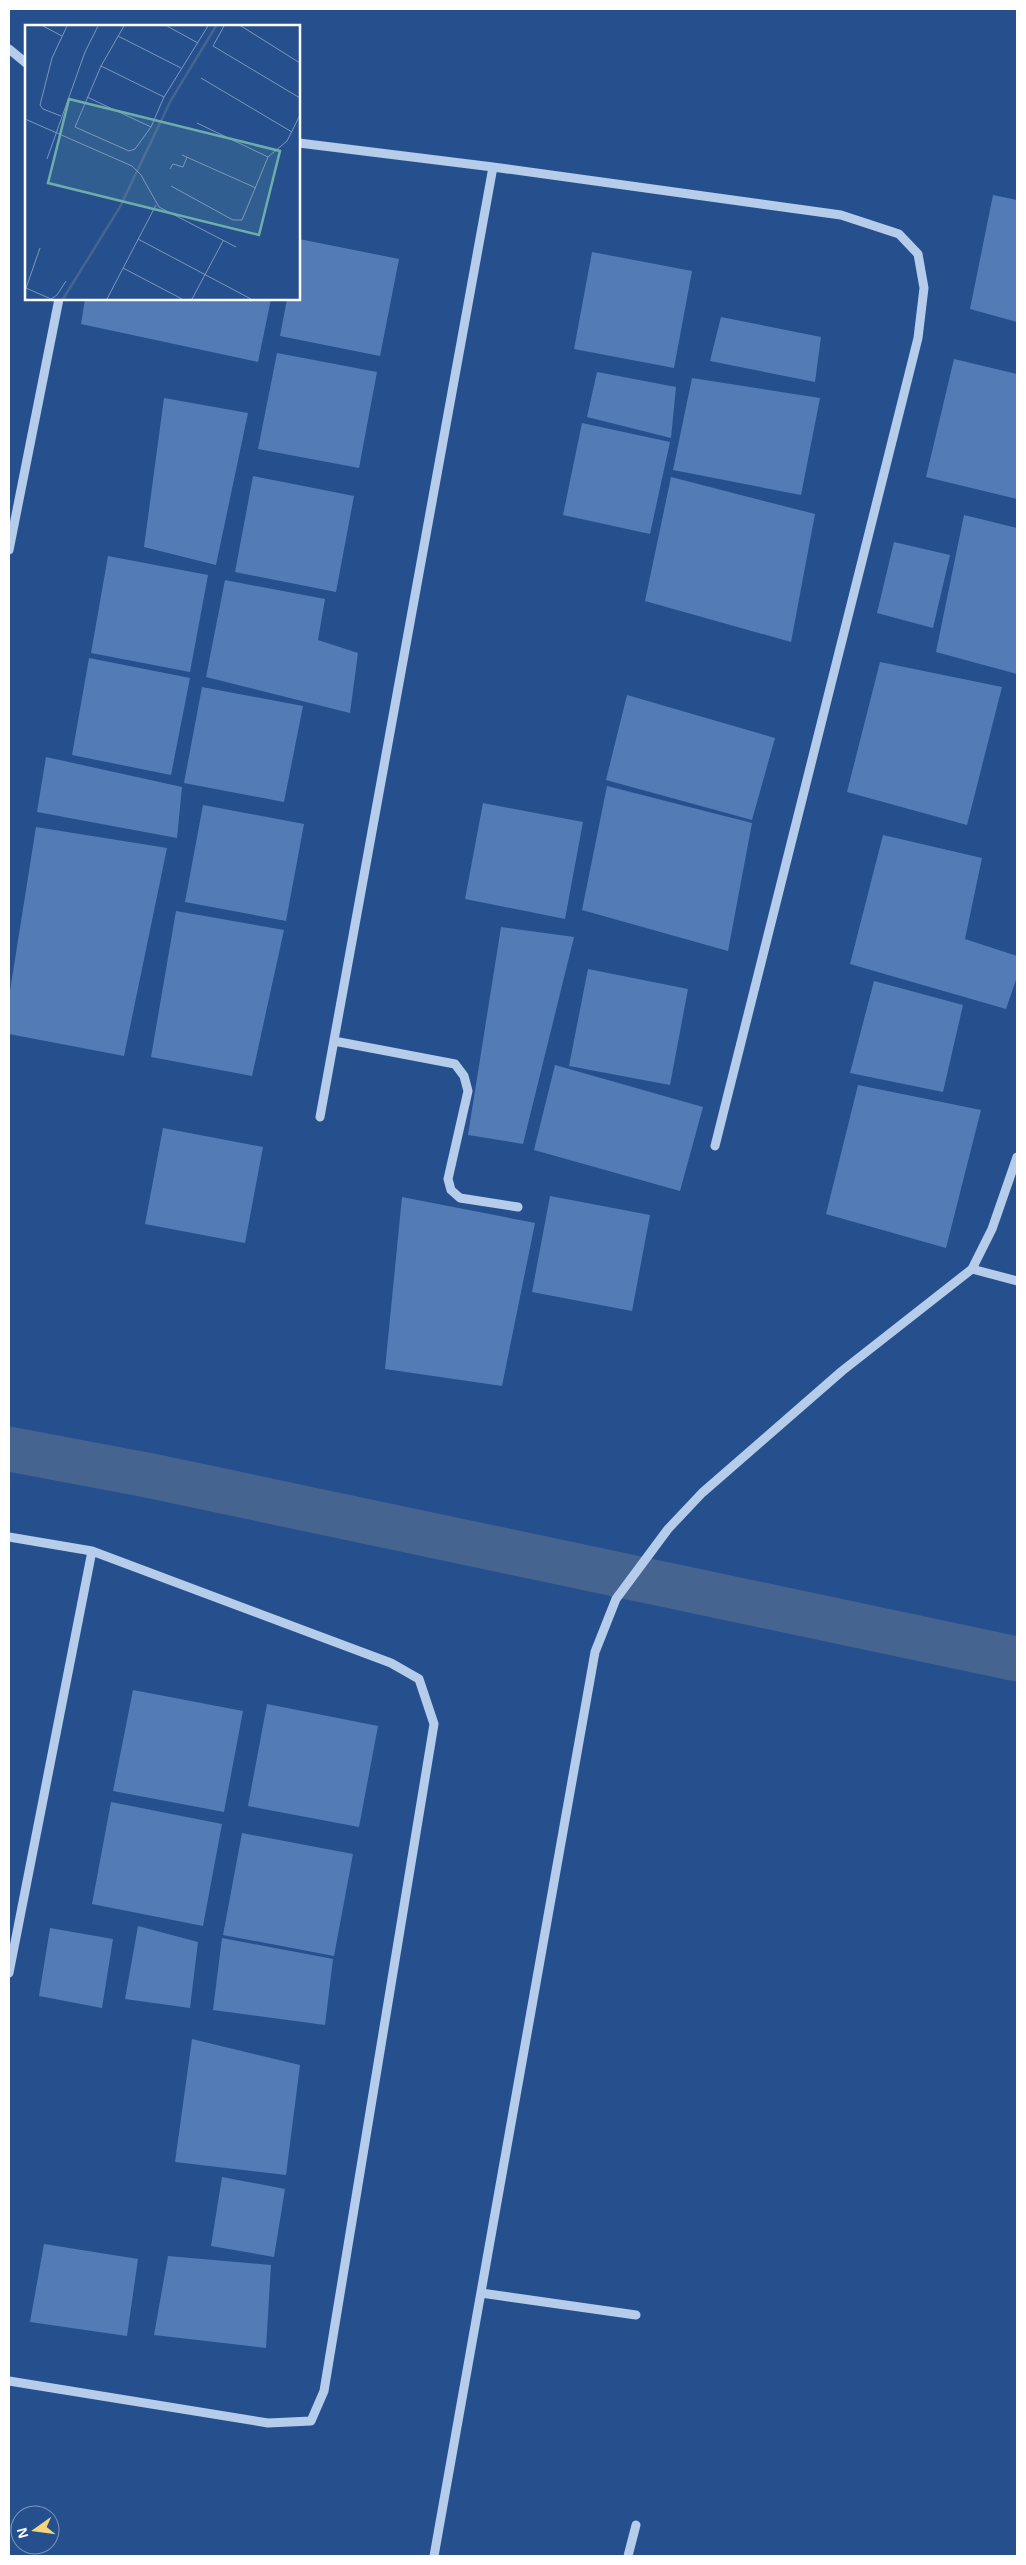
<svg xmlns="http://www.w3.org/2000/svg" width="1026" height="2565" viewBox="0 0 1026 2565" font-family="Helvetica,sans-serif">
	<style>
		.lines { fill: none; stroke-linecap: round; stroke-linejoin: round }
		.canal { stroke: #466490; stroke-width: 45 }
		.building { fill: #537bb6 }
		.minor { stroke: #b6cceb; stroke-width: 9 }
		.inset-river { fill: none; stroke: #466490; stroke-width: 2.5 }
		.inset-road { fill: none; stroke: #7d96bb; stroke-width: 1 }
		.view { fill: #6fada8; fill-opacity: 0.15; stroke: #6fada8; stroke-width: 2.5 }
		.inset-edge { fill: none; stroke: #fff; stroke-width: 2.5 }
	</style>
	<rect width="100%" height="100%" fill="#26508d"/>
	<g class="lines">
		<path class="canal" d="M9 1449 147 1475 1017 1659"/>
	</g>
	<path class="building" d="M993 195 1017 200V322L970 309Z
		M299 239 399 259 380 356 280 336 287 299H299Z
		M592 252 692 271 674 368 574 349Z
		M85 299H271L258 362 81 324Z
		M721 317 821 337 815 382 710 361Z
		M277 353 377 372 359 468 258 449Z
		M954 359 1017 374V499L926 477Z
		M597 372 676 387 671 438 587 417Z
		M692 378 820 398 801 495 673 470Z
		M164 398 248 413 216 565 144 547Z
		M582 423 670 442 650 534 563 515Z
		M253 476 354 496 336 592 235 572Z
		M671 477 815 514 791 642 645 601Z
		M964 515 1017 528V674L936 652Z
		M894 542 950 555 933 628 877 613Z
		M108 556 208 575 190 672 91 653Z
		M225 580 325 599 318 640 358 653 350 713 206 677Z
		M89 658 190 678 171 775 72 755Z
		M880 662 1002 687 967 825 847 792Z
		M202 687 303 706 284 802 184 783Z
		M627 695 775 738 752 820 606 780Z
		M46 757 182 787 177 838 37 812Z
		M607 786 752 823 728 951 582 910Z
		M483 803 583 822 565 919 465 899Z
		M203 805 304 824 286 921 185 902Z
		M36 827 167 848 124 1056 9 1034V997Z
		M883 835 982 858 965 939 1017 956V977L1006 1009 850 964Z
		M176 911 284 930 252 1076 151 1057Z
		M501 927 574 937 523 1144 468 1135Z
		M588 969 688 989 670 1085 569 1066Z
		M874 981 963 1005 943 1092 850 1073Z
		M555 1065 703 1107 680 1191 534 1150Z
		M858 1085 981 1110 946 1248 826 1214Z
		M163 1128 263 1147 245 1243 145 1224Z
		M550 1196 650 1215 632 1311 532 1292Z
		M402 1197 535 1223 502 1386 385 1369Z
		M133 1690 243 1711 224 1812 113 1791Z
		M267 1704 378 1726 359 1827 248 1806Z
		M111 1802 222 1824 203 1926 92 1904Z
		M242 1833 353 1854 334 1956 223 1935Z
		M138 1926 198 1942 190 2008 125 1999Z
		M50 1928 113 1939 102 2008 39 1996Z
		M222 1938 333 1959 325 2025 213 2010Z
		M192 2039 300 2065 286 2175 175 2162Z
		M222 2177 285 2189 274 2257 211 2246Z
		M44 2244 138 2259 127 2336 30 2322Z
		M168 2256 271 2265 266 2348 154 2335Z"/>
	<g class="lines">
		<path class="minor" d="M9 49 26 63
			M299 143 493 167 841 215 899 234 918 254 924 288 918 338 715 1146
			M9 550 59 299
			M334 1041 455 1064 464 1076 468 1091 448 1179 451 1190 460 1198 518 1207
			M320 1117 493 167
			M972 1269 1017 1281
			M9 1537 92 1551 391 1663 419 1679 434 1724 324 2391 311 2421 268 2423 9 2381
			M9 1973 92 1551
			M481 2293 636 2315
			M434 2556 595 1652 616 1599 668 1529 702 1493 842 1371 972 1269 992 1229 1017 1157
			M628 2556 636 2525"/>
	</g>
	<g transform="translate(25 25)">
		<rect width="275" height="275" fill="#26508d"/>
		<path class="inset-river" d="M38 274 95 182 146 75 191 1"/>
		<path class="inset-road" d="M18 1 37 11M99 1 76 41 50 102 104 126 110 124 126 102 139 72 183 1M142 1 173 18M199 1 188 21 275 73M216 1 275 38M93 11 156 43M76 41 139 72M176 53 267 107M62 72 126 102M36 91 18 84 15 80 27 33 42 1M0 94 107 141 116 150 134 182 211 222M172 98 243 132M157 130 231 163M22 134 60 27 73 1M145 144 148 139 158 142 162 132M146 161 208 195H217L243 132 262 116 275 90M113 214 226 274M98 243 157 274M1 263 26 274M0 266 15 223M26 274 32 270 41 256M82 274 131 180M167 274 198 216"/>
		<path class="view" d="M44 74 255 126 234 210 23 158Z"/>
		<rect width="275" height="275" class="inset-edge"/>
	</g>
	<rect width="1026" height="2565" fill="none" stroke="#ffffff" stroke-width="20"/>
	<g transform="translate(35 2530) rotate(256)"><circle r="24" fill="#26508d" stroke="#7d96bb"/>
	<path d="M0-4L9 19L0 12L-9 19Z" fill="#f4d57b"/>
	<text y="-8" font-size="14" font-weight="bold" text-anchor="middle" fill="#ffffff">N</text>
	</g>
</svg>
